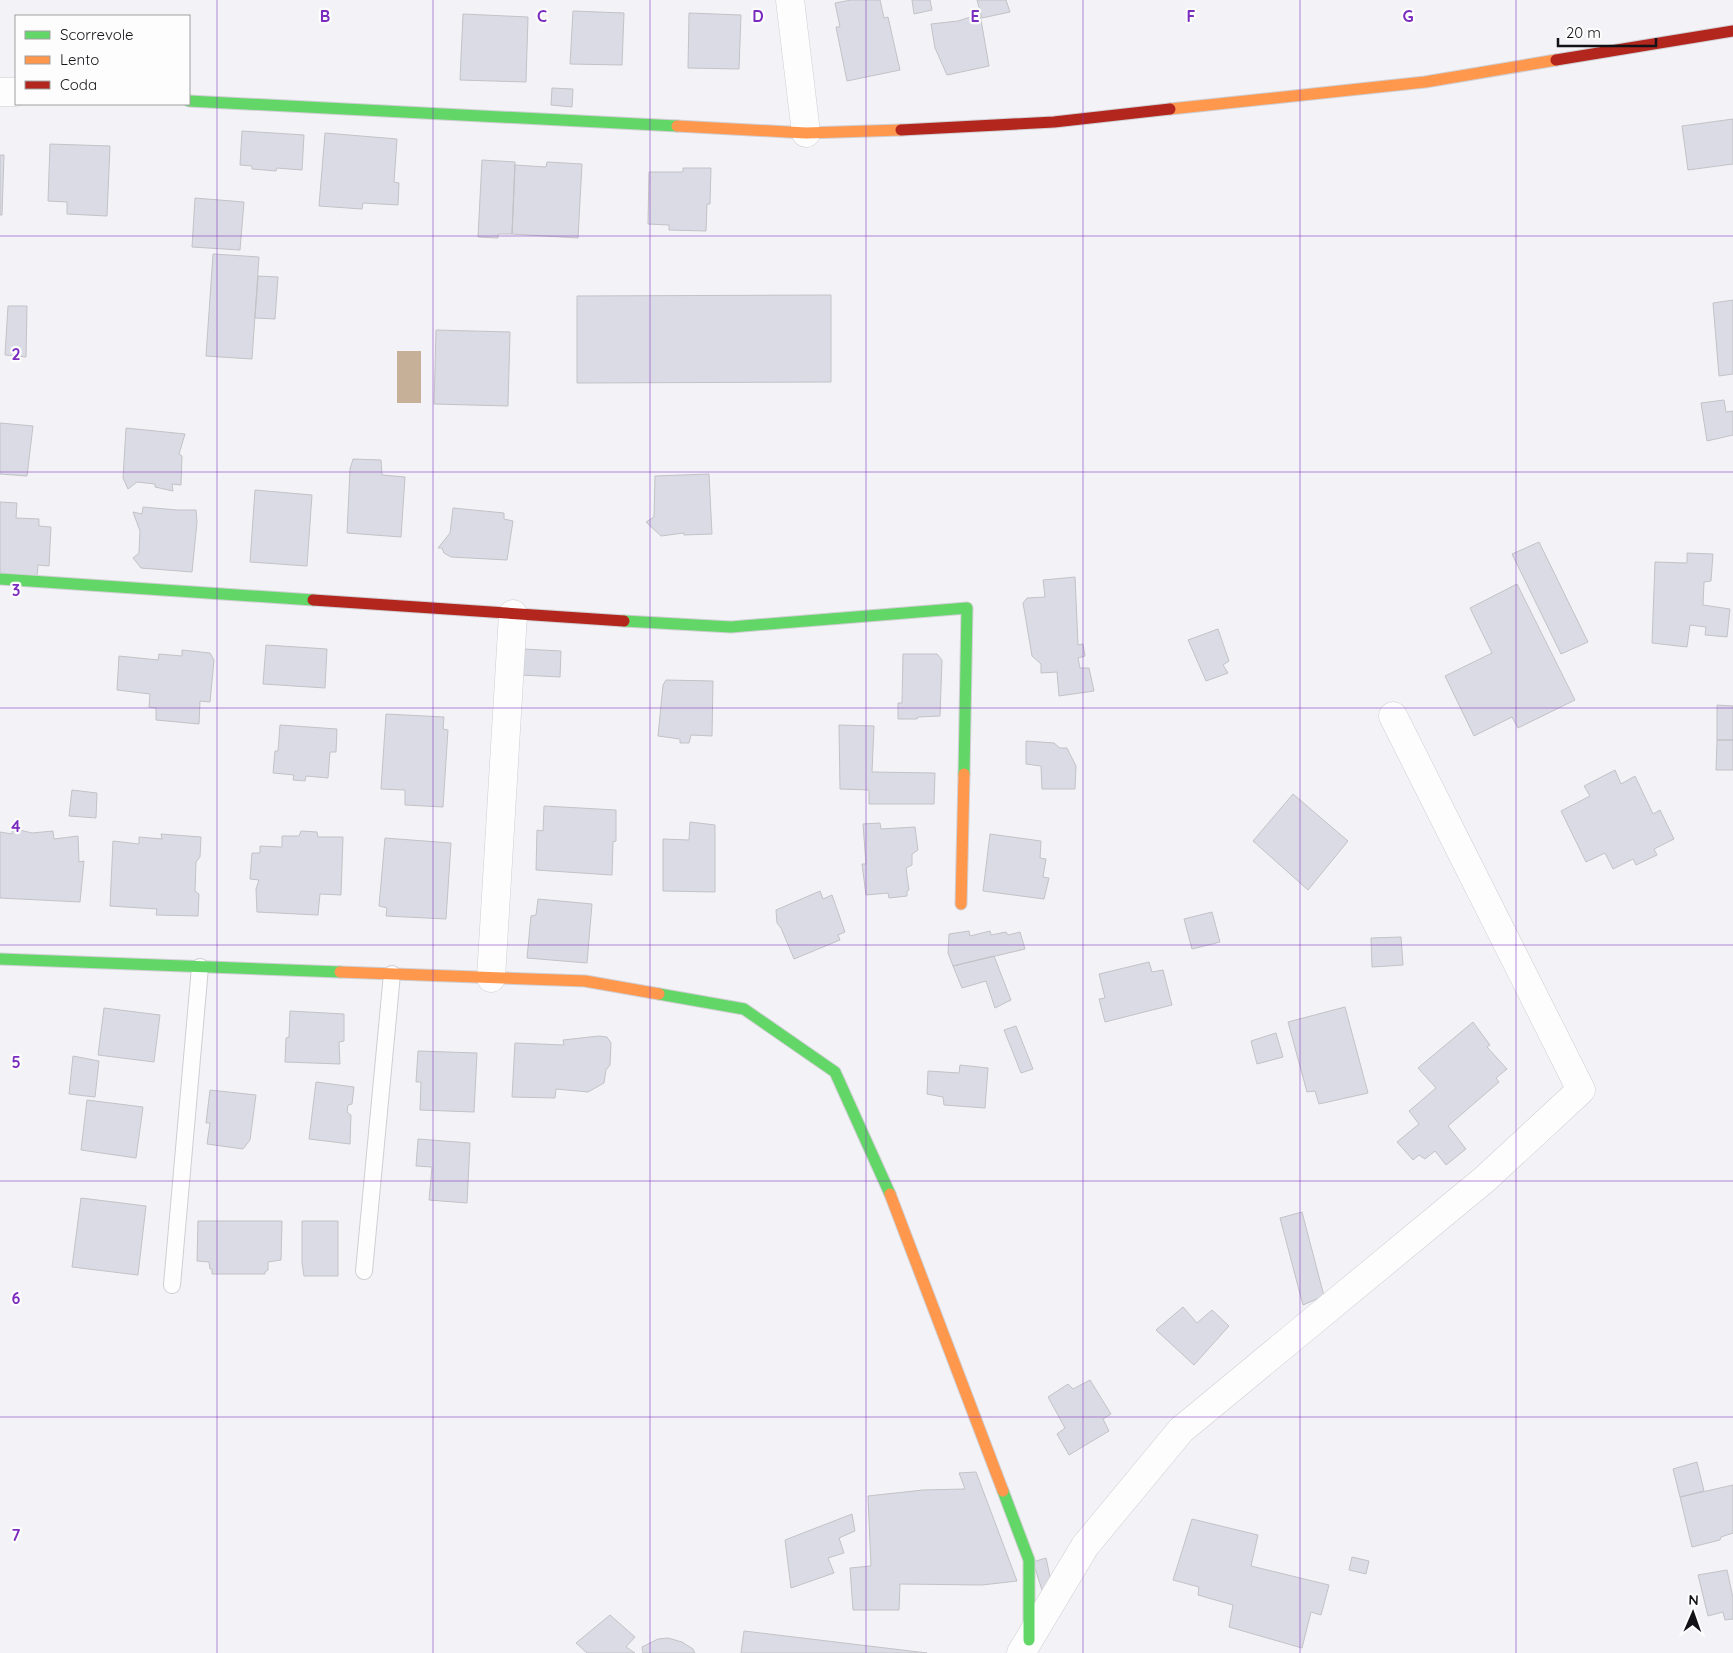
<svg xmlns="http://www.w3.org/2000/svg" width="1733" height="1653" viewBox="0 0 1733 1653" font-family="Quicksand,sans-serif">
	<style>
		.water { fill: #c6b098 }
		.building { fill: #dbdbe5; stroke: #c2c2c7 }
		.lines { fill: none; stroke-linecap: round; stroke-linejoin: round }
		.lane-casing { stroke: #cfcfd3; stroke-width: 18 }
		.street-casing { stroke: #cfcfd3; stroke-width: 29 }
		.fast-casing { stroke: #cfcfd3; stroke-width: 13 }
		.slow-casing { stroke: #cfcfd3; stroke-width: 13 }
		.jam-casing { stroke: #cfcfd3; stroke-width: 13 }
		.lane { stroke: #fdfdfe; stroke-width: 16 }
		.street { stroke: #fdfdfe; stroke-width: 28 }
		.fast { stroke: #63d668; stroke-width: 11 }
		.slow { stroke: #ff974d; stroke-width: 11 }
		.jam { stroke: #b3261e; stroke-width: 11 }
		.grid { fill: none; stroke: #7b2cbf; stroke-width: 1; stroke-opacity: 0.55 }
		.grid-label { font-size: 16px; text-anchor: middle; font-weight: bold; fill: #7b2cbf; stroke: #fdfdfd; stroke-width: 4.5; stroke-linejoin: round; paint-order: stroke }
	</style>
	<rect width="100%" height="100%" fill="#f2f2f7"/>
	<path class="water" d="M397 351H421V403H397Z"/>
	<path class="building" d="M851 0H880L884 18 888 17 900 70 847 81 836 27H840L835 3Z
		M912 0H930L932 10 914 14Z
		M977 0H1006L1010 12 982 18Z
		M573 11 624 13 622 65 570 64Z
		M689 13 741 15 739 69 688 68Z
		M463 14 528 17 526 82 460 80Z
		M980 14 989 66 947 75 935 48 931 24 958 21Z
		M552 88 573 89 572 107 551 105Z
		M1733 119V164L1688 170 1682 126Z
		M242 131 304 135 302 170 277 168 276 171 252 169V166L240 165Z
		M325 133 397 139 394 182 399 183 398 205 363 203 362 209 319 206Z
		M50 144 110 146 107 216 67 214V202L48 201Z
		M0 155H4L2 215H0Z
		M482 160 515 162 512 234H498V238L478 237Z
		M547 162 582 164 578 238 512 234 515 165 546 167Z
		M683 168H711L710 204H707L706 231 669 230V225L648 224 649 172H683Z
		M195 198 244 202 240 250 192 247Z
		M213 254 259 257 252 359 206 356Z
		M258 276 278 277 275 319 255 318Z
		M831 295V382L577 383V296Z
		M1733 300V374L1719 376 1713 303Z
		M8 306H27L26 357 5 355Z
		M436 330 510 332 508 406 434 404Z
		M1724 400 1726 412 1733 411V435L1707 441 1701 403Z
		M0 423 33 426 27 476 0 474Z
		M126 428 185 434 179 454 182 456 181 485 172 484 173 491 155 487V484L137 482 128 489 123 478Z
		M353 459 381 460 382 475 405 477 401 537 347 533 350 469Z
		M709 474 712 534 684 535V533L661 536 646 522 654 517 655 476Z
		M255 490 312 495 307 566 250 562Z
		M0 502 17 503 16 518 39 519V526L51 527 49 566 38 565 37 576 0 574Z
		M143 507 177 510H196L197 522 192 572 141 568 133 558 139 553 140 531 133 512 142 514Z
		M453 508 504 513V519L513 521 507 560 451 557 444 553 442 548H438L450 533Z
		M1539 542 1588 642 1561 654 1512 554Z
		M1687 553 1713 554 1711 581 1704 582 1703 605 1730 609 1727 637 1705 635 1706 627 1690 625 1687 647 1652 643 1655 562 1687 563Z
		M1075 577 1078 645 1083 644 1085 656 1078 658 1080 668H1089L1094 691 1059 696 1057 672 1041 673V664L1032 656 1023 603 1027 598 1045 597 1043 580Z
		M1517 584 1575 700 1518 728 1512 717 1474 736 1445 676 1492 653 1470 608Z
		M1218 629 1229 661 1223 665 1228 673 1206 681 1188 640Z
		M266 645 327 649 325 688 263 684Z
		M523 649 561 651 560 677 521 675Z
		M182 650 210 653 214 660 210 702 200 701 199 724 156 720V708L149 707 150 694 117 690 119 656 158 660 159 654 182 656Z
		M903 654H937L942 660 940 716 918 717 917 719H898V703H902Z
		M666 680 713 681 712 736 691 735 689 743H680V739L658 736 663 685Z
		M1717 705 1733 706V740H1717Z
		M386 714 444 717 443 729 448 730 443 807 405 805V790L381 789Z
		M280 725 337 729 336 752H330L328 778 306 776 305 781 293 780 294 775 273 773 275 751H278Z
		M839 725 874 726 872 772 935 773 934 804H869V790L840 789Z
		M1717 740H1733V770H1716Z
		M1026 741 1054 743 1060 748H1067L1076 766 1075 789H1042L1041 766 1026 764Z
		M1615 770 1621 784 1635 776 1653 814 1660 810 1674 839 1654 849 1657 855 1636 865 1633 859 1613 869 1605 853 1586 862 1561 811 1590 796 1584 786Z
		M72 790 97 793 96 818 69 816Z
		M1293 794 1348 841 1308 890 1253 841Z
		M544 806 616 810V841L613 842 612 875 536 870 537 830 543 831Z
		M690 822 715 825V892L663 891V839L689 840Z
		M880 823 881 829 915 827 918 850 912 854V865L906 868 909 890 907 891V896L889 898 888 893 866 895 862 864H866L863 824Z
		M12 828 32 833 53 831 54 839 78 836 79 862 84 861 80 902 0 898V832L12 834Z
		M301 831 317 832 318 837H343L341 895 320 894 318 915 257 912 256 889 259 880 250 879 252 853H260V846L282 847V836H299Z
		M161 834 201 837 200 857 196 862 195 891 199 894 198 916 156 915 157 909 110 906 113 841 139 844V837L162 839Z
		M990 834 1041 841 1040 858 1046 859 1043 877 1049 878 1044 899 983 891Z
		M385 838 451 843 446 919 386 916 387 908 379 906Z
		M820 891 823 899 832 895 845 932 838 935 840 940 794 959 781 928 777 923 776 910Z
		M538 899 592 904 587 963 527 958 531 916 536 915Z
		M1212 912 1220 942 1192 949 1184 919Z
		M969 931 970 936 990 931 991 935 1006 932 1008 935 1020 932 1025 949 953 966 948 953 949 934Z
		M1401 937 1403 965 1372 967 1371 938Z
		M994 956 1011 1000 995 1008 986 981 962 988 953 966Z
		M1149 962 1152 972 1163 970 1172 1005 1105 1022 1099 999 1105 998 1099 974Z
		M1345 1007 1368 1093 1319 1104 1315 1091 1307 1092 1288 1022Z
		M104 1008 160 1015 154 1062 98 1055Z
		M290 1011 344 1014V1041L339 1042 340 1064 285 1062 286 1038 289 1037Z
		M1473 1022 1490 1045 1487 1047 1507 1069 1496 1078 1499 1082 1448 1126 1466 1149 1446 1165 1435 1151 1425 1159 1419 1155 1413 1160 1397 1142 1419 1124 1409 1111 1436 1088 1418 1068Z
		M1016 1026 1033 1069 1021 1073 1004 1030Z
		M1276 1033 1283 1057 1257 1064 1251 1041Z
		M599 1036 607 1037 611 1043 610 1065 606 1070 604 1083 588 1092 556 1089 555 1098 512 1097 515 1043 564 1045 563 1040Z
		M418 1051 477 1053 474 1112 420 1110 421 1082H416Z
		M73 1056 99 1061 95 1097 69 1094Z
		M960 1065 988 1068 985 1108 944 1105 943 1097 927 1094 928 1071 959 1073Z
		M316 1082 354 1087 352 1104 348 1105 347 1112 351 1115 350 1144 309 1139Z
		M210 1090 256 1095 250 1140 243 1149 207 1144 210 1123H206Z
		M87 1100 143 1107 136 1158 81 1150Z
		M418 1139 470 1143 467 1203 429 1200 432 1167 416 1166Z
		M81 1198 146 1206 138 1275 72 1267Z
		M1302 1212 1324 1296 1303 1305 1280 1218Z
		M198 1221H282L281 1260 268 1262V1270L265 1272V1274H212V1269H210L209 1262 197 1261Z
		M302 1221H338V1276H304L302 1263Z
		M1183 1307 1197 1323 1212 1310 1229 1326 1194 1365 1156 1330Z
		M1090 1380 1111 1414 1103 1419 1109 1431 1069 1455 1057 1434 1065 1428 1048 1397 1068 1384 1073 1389Z
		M1697 1462 1704 1491 1680 1497 1673 1469Z
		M976 1472 1017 1581 982 1585 900 1584 899 1610H853L850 1568 871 1566 868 1496 923 1490 965 1489 959 1473Z
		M1733 1485V1533L1721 1537 1720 1540 1692 1547 1680 1497Z
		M852 1514 855 1531 839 1538 844 1553 828 1558 834 1573 791 1588 785 1540Z
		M1192 1519 1258 1535 1251 1566 1329 1585 1321 1615 1311 1612 1302 1648 1229 1627 1233 1605 1198 1595 1199 1587 1173 1580Z
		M1352 1557 1369 1561 1366 1574 1349 1570Z
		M1046 1558 1051 1581 1042 1590 1033 1562Z
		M1727 1570 1733 1598V1619L1725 1620 1723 1612 1708 1616 1698 1575Z
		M610 1615 635 1637 626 1647 635 1653H587L576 1643Z
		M744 1631 927 1653H741Z
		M668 1638 682 1642 693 1649 695 1653H643L642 1647 658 1639Z"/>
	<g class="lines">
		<g class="lane-casing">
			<path id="lane" d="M364 1271 392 974
				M172 1285 200 967"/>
		</g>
		<g class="street-casing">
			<path id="street" d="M790 0 806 133
				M0 92H16
				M491 978 513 614
				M1021 1653 1085 1546 1181 1430 1485 1179 1581 1090 1393 716"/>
		</g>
		<g class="fast-casing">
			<path id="fast" d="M189 101 677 126
				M0 579 313 600
				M624 621 731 627 967 608 964 774
				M0 959 340 972
				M659 994 744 1009 835 1072 890 1194
				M1003 1491 1029 1560V1640"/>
		</g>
		<g class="slow-casing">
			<path id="slow" d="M1170 109 1425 82 1556 60
				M677 126 806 133 901 130
				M961 904 964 774
				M340 972 585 981 659 994
				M890 1194 1003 1491"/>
		</g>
		<g class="jam-casing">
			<path id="jam" d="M1556 60 1733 31
				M901 130 1054 122 1170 109
				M313 600 624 621"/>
		</g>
		<use href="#lane" class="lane"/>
		<use href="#street" class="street"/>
		<use href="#fast" class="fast"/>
		<use href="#slow" class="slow"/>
		<use href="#jam" class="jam"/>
	</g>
	<path class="grid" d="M217 0V1653M433 0V1653M650 0V1653M866 0V1653M1083 0V1653M1300 0V1653M1516 0V1653M0 236H1733M0 472H1733M0 708H1733M0 945H1733M0 1181H1733M0 1417H1733"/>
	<g class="grid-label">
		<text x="325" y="22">B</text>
		<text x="542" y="22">C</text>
		<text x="758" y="22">D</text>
		<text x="975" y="22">E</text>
		<text x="1191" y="22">F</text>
		<text x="1408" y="22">G</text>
		<text x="16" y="360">2</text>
		<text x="16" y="596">3</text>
		<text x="16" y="832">4</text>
		<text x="16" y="1068">5</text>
		<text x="16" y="1304">6</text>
		<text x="16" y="1541">7</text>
	</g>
	<rect x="15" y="15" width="175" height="90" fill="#fdfdfd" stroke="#9f9fa1"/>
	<rect x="25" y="31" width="25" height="8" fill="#63d668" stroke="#9f9fa1"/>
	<text x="60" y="40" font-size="15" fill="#131317">Scorrevole</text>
	<rect x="25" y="56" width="25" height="8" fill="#ff974d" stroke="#9f9fa1"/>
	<text x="60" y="65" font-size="15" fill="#131317">Lento</text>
	<rect x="25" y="81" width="25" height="8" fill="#b3261e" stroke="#9f9fa1"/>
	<text x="60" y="90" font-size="15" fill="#131317">Coda</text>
	<g transform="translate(1693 1613) rotate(2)" stroke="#fdfdfd" stroke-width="4" paint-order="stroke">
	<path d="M0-4L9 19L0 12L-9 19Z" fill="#131317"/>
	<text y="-8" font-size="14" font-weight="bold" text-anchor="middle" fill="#131317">N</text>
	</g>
	<path d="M1558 38v8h98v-8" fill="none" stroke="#131317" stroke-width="2.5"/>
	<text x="1566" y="38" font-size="15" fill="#131317" stroke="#fdfdfd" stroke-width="4" paint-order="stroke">20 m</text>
</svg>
